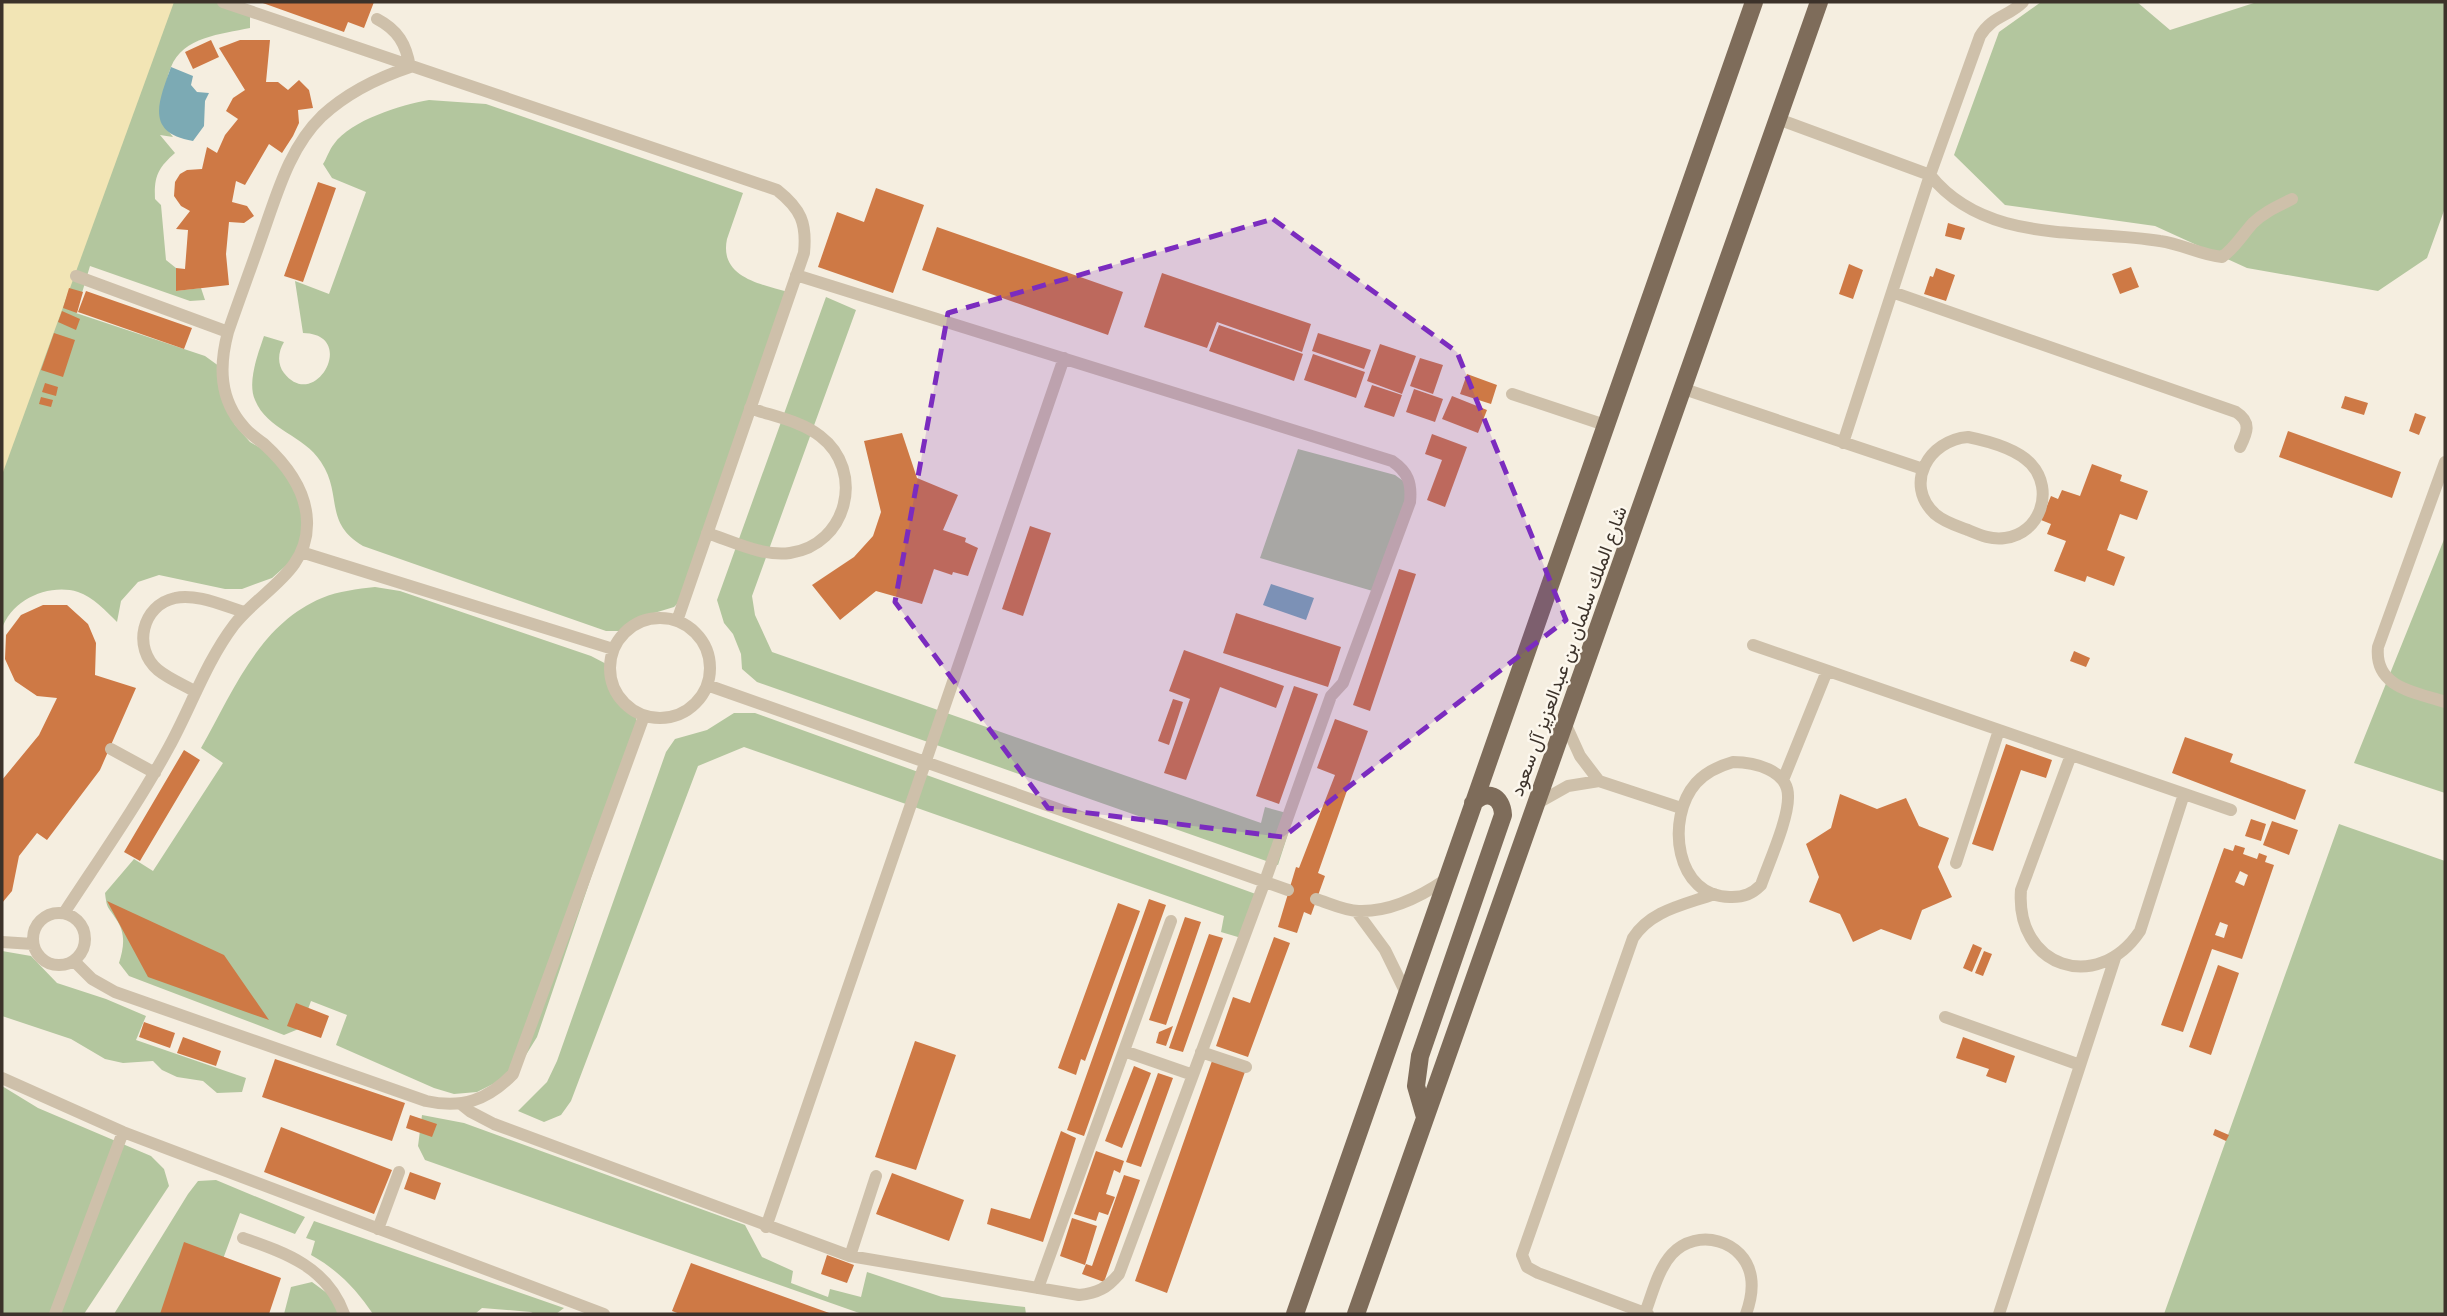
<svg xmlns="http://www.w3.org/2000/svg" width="2447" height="1316" viewBox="0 0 2447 1316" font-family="Cabin,Vazirmatn,sans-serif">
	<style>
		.green { fill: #b3c69e }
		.sand { fill: #f2e5b5 }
		.water { fill: #7caab4 }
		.building { fill: #ce7945; fill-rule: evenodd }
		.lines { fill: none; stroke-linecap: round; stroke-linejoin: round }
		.lane { stroke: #cec0aa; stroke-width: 12 }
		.primary { stroke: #7e6c5a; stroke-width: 18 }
		.marked { fill: #7b2cbf; fill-opacity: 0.2; stroke: #7b2cbf; stroke-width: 5; stroke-dasharray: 14 9; stroke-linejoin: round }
		.labels { text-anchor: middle; stroke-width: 5; stroke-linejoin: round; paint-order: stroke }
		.street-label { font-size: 19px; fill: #3c322a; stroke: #fcf7ed }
	</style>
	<rect width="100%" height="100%" fill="#f5eee0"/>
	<path class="green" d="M156 2H225L250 8V28C221 34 183 37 171 67 164 83 164 104 161 121L173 137 160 135 175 153C158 168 154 176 155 199L161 205 166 260 176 268V291L201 288 205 300 190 301 90 266 76 313 205 356 223 369V398L235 425 250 442 276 457 306 502 301 546 289 563 272 578 242 589H225L159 575 138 582 121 601 117 622C106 611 93 597 78 592 49 583 11 600 2 629V449Z
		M2041 2H2137L2170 30 2257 2H2445V208L2427 258 2378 291 2247 268 2155 226 2005 205 1954 155 1999 32Z
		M429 100 486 104 743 193 727 239C719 277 760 284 788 292L687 594 674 607 641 617 625 631H606L363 546C323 522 343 495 321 462 304 435 267 430 255 400 247 382 258 354 264 336L284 342C278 352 277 364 284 373 315 413 359 334 303 333L295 281 329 294 366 192 332 178 323 164C327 158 329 150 334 144 351 120 401 105 429 100Z
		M826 297 856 310 752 596 755 615 772 652 1261 823 1265 807 1294 815 1278 865 757 682 742 669 741 654 733 634 724 623 717 600Z
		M1298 449 1395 475 1406 483 1412 505 1376 592 1260 558Z
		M2445 537V793L2354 763Z
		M375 587 400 591 591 656 616 669C612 690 620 703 636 716L637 742 537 1037 521 1063 503 1079 477 1092 454 1094 434 1088 336 1045 347 1015 311 1001 301 1028 284 1035 129 976 119 963C124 947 126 933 116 919 108 906 107 910 105 893L134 859 153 871 223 763 201 748C233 692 259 624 322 598 339 591 357 589 375 587Z
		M734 713H755L1264 897 1248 940 1221 932 1224 916 744 747 698 766 571 1101 561 1115 544 1122 518 1111 547 1082 557 1061 666 752 675 739 707 730Z
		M2339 824 2445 861V1314H2164Z
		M2 951 31 956 57 983 106 999 146 1016 136 1040 246 1078 242 1092 217 1093 203 1081 177 1077 162 1070 153 1061 123 1063 105 1059 71 1039 2 1016Z
		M2 1086 38 1108 151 1156 164 1169 169 1186 84 1314H2Z
		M422 1115 464 1123 745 1225 762 1257 793 1271 791 1283 828 1297 830 1289 861 1297 867 1272 942 1297 1025 1307 1026 1314H862L425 1160 418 1146Z
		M216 1180 305 1217 295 1234 240 1213 223 1259 216 1313 219 1314H114L188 1194 198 1181Z
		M314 1221 564 1308 556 1314H534L531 1312 482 1308 475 1314H373C356 1289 338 1270 311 1255L315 1241 306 1238Z
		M312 1282 331 1296 347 1314H284L291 1287Z"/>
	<path class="sand" d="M2 2H174L2 475Z"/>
	<path class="water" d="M171 67 193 76 191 85 197 92 209 93 205 101 204 126 193 141C144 133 159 101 171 67Z
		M1271 584 1314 598 1306 620 1263 605Z"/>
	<path class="building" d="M260 2H374L364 28 348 22 344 32Z
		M211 40 219 57 193 69 185 52Z
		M240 40H270L266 82H278L288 90 299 80 309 90 313 108 298 110 299 123 293 136 282 153 269 144 245 185 236 181 232 202 247 206 254 216 244 223 229 222 226 254 229 285 176 291V268L185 269 188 230 176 229 190 211 181 206 174 196 175 182 180 174 187 170 202 169 207 147 217 153 225 135 238 119 226 111 233 98 245 90 219 48Z
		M318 182 336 188 303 282 284 276Z
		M876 188 924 205 893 293 818 267 837 212 864 222Z
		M1948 223 1965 228 1961 240 1945 236Z
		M937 227 1123 292 1108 335 922 270Z
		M1849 264 1863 270 1853 299 1839 294Z
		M2131 267 2139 287 2120 294 2112 274Z
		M1936 268 1955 275 1946 301 1924 294 1930 276 1933 277Z
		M1162 273 1311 324 1302 352 1217 322 1207 348 1144 327Z
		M69 288 83 292 77 313 63 308Z
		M86 291 192 328 184 349 78 312Z
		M62 311 80 319 76 330 58 322Z
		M1219 325 1303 354 1294 381 1209 351Z
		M54 333 75 340 63 377 41 370Z
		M1318 333 1371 350 1364 369 1312 351Z
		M1380 344 1416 356 1402 394 1367 381Z
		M1313 354 1365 372 1356 398 1304 380Z
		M1420 358 1443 365 1433 394 1410 386Z
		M1467 374 1497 385 1491 404 1460 394Z
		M45 383 58 387 56 396 42 392Z
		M1372 385 1402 395 1394 417 1364 407Z
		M1414 389 1443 399 1435 422 1406 412Z
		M1452 396 1487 410 1478 433 1442 419Z
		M2345 396 2368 403 2364 415 2341 408Z
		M41 397 53 400 51 407 39 404Z
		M2415 413 2426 417 2419 435 2409 431Z
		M2288 431 2401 472 2392 498 2279 457Z
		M902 433 917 478 958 495 943 530 966 538 965 542 978 548 968 576 953 572 952 575 934 569 922 604 876 591 840 620 812 585 854 557 873 536 881 512 864 441Z
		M1432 434 1467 447 1445 507 1427 500 1442 460 1425 454Z
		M2092 464 2122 475 2120 481 2148 491 2137 520 2120 514 2107 550 2125 557 2114 586 2087 576 2085 582 2054 571 2066 541 2047 534 2051 524 2041 520 2051 496 2058 499 2062 490 2080 496Z
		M1030 526 1051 533 1023 616 1002 609Z
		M1399 569 1416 574 1370 711 1353 705Z
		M43 605H67L88 624 96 643 95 675 136 688 100 770 47 840 37 833 19 856 12 891 2 903V780L39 735 57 698 37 696 15 681 5 659 6 635 21 615Z
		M1236 613 1341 647 1328 687 1223 653Z
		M1184 650 1284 686 1276 708 1220 687 1186 780 1164 773 1190 699 1169 691Z
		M2074 651 2090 658 2086 667 2070 661Z
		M1294 686 1318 694 1279 804 1256 796Z
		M1173 699 1183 702 1169 745 1158 741Z
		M1335 719 1368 731 1318 873 1325 876 1311 915 1304 912 1297 933 1278 927 1296 867 1299 868 1335 775 1317 768Z
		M2185 737 2233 754 2230 762 2306 790 2295 820 2172 773Z
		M2006 744 2052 760 2046 778 2021 770 1993 851 1972 844Z
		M184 750 200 760 140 861 124 852Z
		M1840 794 1877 809 1906 798 1919 826 1949 838 1938 867 1952 897 1922 910 1911 940 1881 929 1853 942 1840 914 1809 902 1819 877 1806 844 1831 828Z
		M2251 819 2266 824 2261 841 2245 836Z
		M2272 821 2298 830 2289 855 2263 845Z
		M2235 845 2245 848 2243 854 2257 859 2259 853 2267 856 2265 862 2274 865 2242 959 2212 949 2183 1032 2161 1025 2224 848 2233 851ZM2240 871 2248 875 2244 886 2235 882ZM2220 922 2228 925 2224 938 2215 935Z
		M1149 899 1166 905 1084 1136 1067 1130Z
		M107 901 224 955 269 1020 148 977Z
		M1118 903 1140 911 1085 1061 1081 1059 1076 1075 1058 1068Z
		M1185 917 1201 922 1166 1025 1149 1020Z
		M1209 934 1223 938 1183 1052 1169 1048Z
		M1274 937 1290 943 1248 1057 1216 1046 1233 997 1250 1003Z
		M1973 944 1982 948 1972 972 1963 968Z
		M1984 951 1992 954 1983 976 1975 973Z
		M2218 965 2239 973 2211 1055 2189 1047Z
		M296 1003 329 1016 321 1038 287 1026Z
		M144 1022 175 1033 170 1048 139 1037Z
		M1173 1026 1166 1046 1156 1043 1159 1032Z
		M183 1037 221 1051 216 1066 177 1053Z
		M1963 1037 2015 1056 2006 1083 1986 1076 1989 1069 1956 1058Z
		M915 1041 956 1055 916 1170 875 1157Z
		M1213 1058 1246 1069 1167 1293 1135 1281Z
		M275 1059 405 1103 392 1141 262 1097Z
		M1134 1066 1151 1073 1122 1148 1105 1141Z
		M1158 1073 1173 1078 1141 1167 1126 1162Z
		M410 1115 437 1124 432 1137 406 1128Z
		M281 1127 392 1170 374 1214 264 1172Z
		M2215 1129 2229 1135 2226 1141 2213 1135Z
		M1061 1131 1076 1138 1043 1242 987 1224 991 1208 1030 1219Z
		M1096 1151 1124 1161 1120 1173 1114 1170 1106 1194 1115 1197 1108 1215 1099 1212 1096 1221 1074 1214Z
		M410 1172 441 1183 435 1200 404 1189Z
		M892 1173 964 1200 949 1241 876 1214Z
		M1124 1175 1140 1180 1104 1282 1082 1274 1086 1264 1092 1266Z
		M1072 1218 1097 1226 1085 1265 1060 1256Z
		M184 1242 281 1278 269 1314H160Z
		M827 1255 854 1265 847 1283 821 1274Z
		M691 1263 832 1314H680L672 1311Z"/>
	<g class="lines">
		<path class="lane" d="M223 2 777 190C801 209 807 223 804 253L677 621
			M1778 119 1930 175C1986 245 2083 228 2160 241 2182 244 2201 255 2222 257 2235 248 2242 235 2253 223 2264 212 2278 206 2292 199
			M76 276 228 332
			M1892 292 2236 412C2252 422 2247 433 2240 447
			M1684 389 1923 469
			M1512 394 1605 425
			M1968 437C1988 441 2017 449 2031 464 2055 490 2040 534 2005 538 1991 540 1980 535 1968 530 1957 526 1944 522 1935 514 1903 484 1929 440 1968 437Z
			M1843 443 1930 175 1980 36C1992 16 2008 17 2023 2
			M2445 462 2378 647C2374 688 2415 692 2445 702
			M707 533C732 541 763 557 790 553 847 545 866 471 820 436 801 421 772 416 750 408
			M301 552 613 649
			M610 668a50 50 0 1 1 100 0a50 50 0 1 1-100 0Z
			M1753 645 2231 810
			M707 685 1288 890
			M196 692C184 685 169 679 158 670 132 648 142 605 175 598 196 593 224 606 244 612
			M1565 723 1580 756 1599 781
			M111 749 155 773
			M2071 755 2021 890C2015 967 2097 995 2140 931L2184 794
			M1733 762C1754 762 1788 770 1788 796 1789 818 1769 862 1761 885 1752 894 1744 897 1732 897 1675 899 1665 818 1696 783 1706 772 1719 766 1733 762Z
			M1783 780 1827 671
			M1536 804 1568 786 1599 781 1681 808
			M1956 863 1999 730
			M1316 899C1329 903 1345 911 1359 911 1390 912 1420 897 1445 880
			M1357 912 1385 950 1406 993
			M33 939a26 26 0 1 1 52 0a26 26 0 1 1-52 0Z
			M64 913C100 858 138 804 169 747 191 707 206 662 234 625 261 590 309 572 307 521 306 489 286 464 264 444 257 439 249 433 244 427 219 399 219 366 228 332 239 300 251 268 262 236 277 194 289 148 322 116 348 92 377 78 410 67 406 44 398 30 377 19
			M2 942 33 944
			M74 961 92 979 115 992 426 1101C462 1109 488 1100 513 1074L644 716
			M1945 1017 2080 1065
			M1124 1051 1193 1075
			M1201 1052 1246 1067
			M2 1078 123 1132 604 1314
			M461 1104 471 1112 494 1124 850 1256 1079 1295C1098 1293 1107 1288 1119 1274L1265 881 1331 696 1343 683 1410 502C1412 483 1408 472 1392 461L796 275
			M766 1227 1064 358
			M378 1229 399 1172
			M243 1238C286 1253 327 1267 344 1314
			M850 1256 876 1176
			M1038 1288 1171 921
			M1645 1313C1652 1295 1658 1269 1672 1254 1697 1227 1745 1240 1751 1277 1753 1289 1750 1303 1746 1314
			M55 1314 123 1132
			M1648 1314 1538 1273 1527 1267 1522 1255 1633 938C1651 910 1684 905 1714 894
			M1999 1314 2115 958"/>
		<path class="primary" d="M1425 1117 1416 1086 1420 1056 1503 815C1502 796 1487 789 1473 803
			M1295 1314 1754 2
			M1356 1314 1819 2"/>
	</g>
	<path class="marked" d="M1273 219 1457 352 1566 620 1283 837 1048 808 895 602 948 313Z"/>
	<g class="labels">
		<g class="street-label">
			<text transform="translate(1568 651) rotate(-70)" y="7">شارع الملك سلمان بن عبدالعزيز آل سعود</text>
		</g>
	</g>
	<rect width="2447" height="1316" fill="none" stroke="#3c322a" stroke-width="7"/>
</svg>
